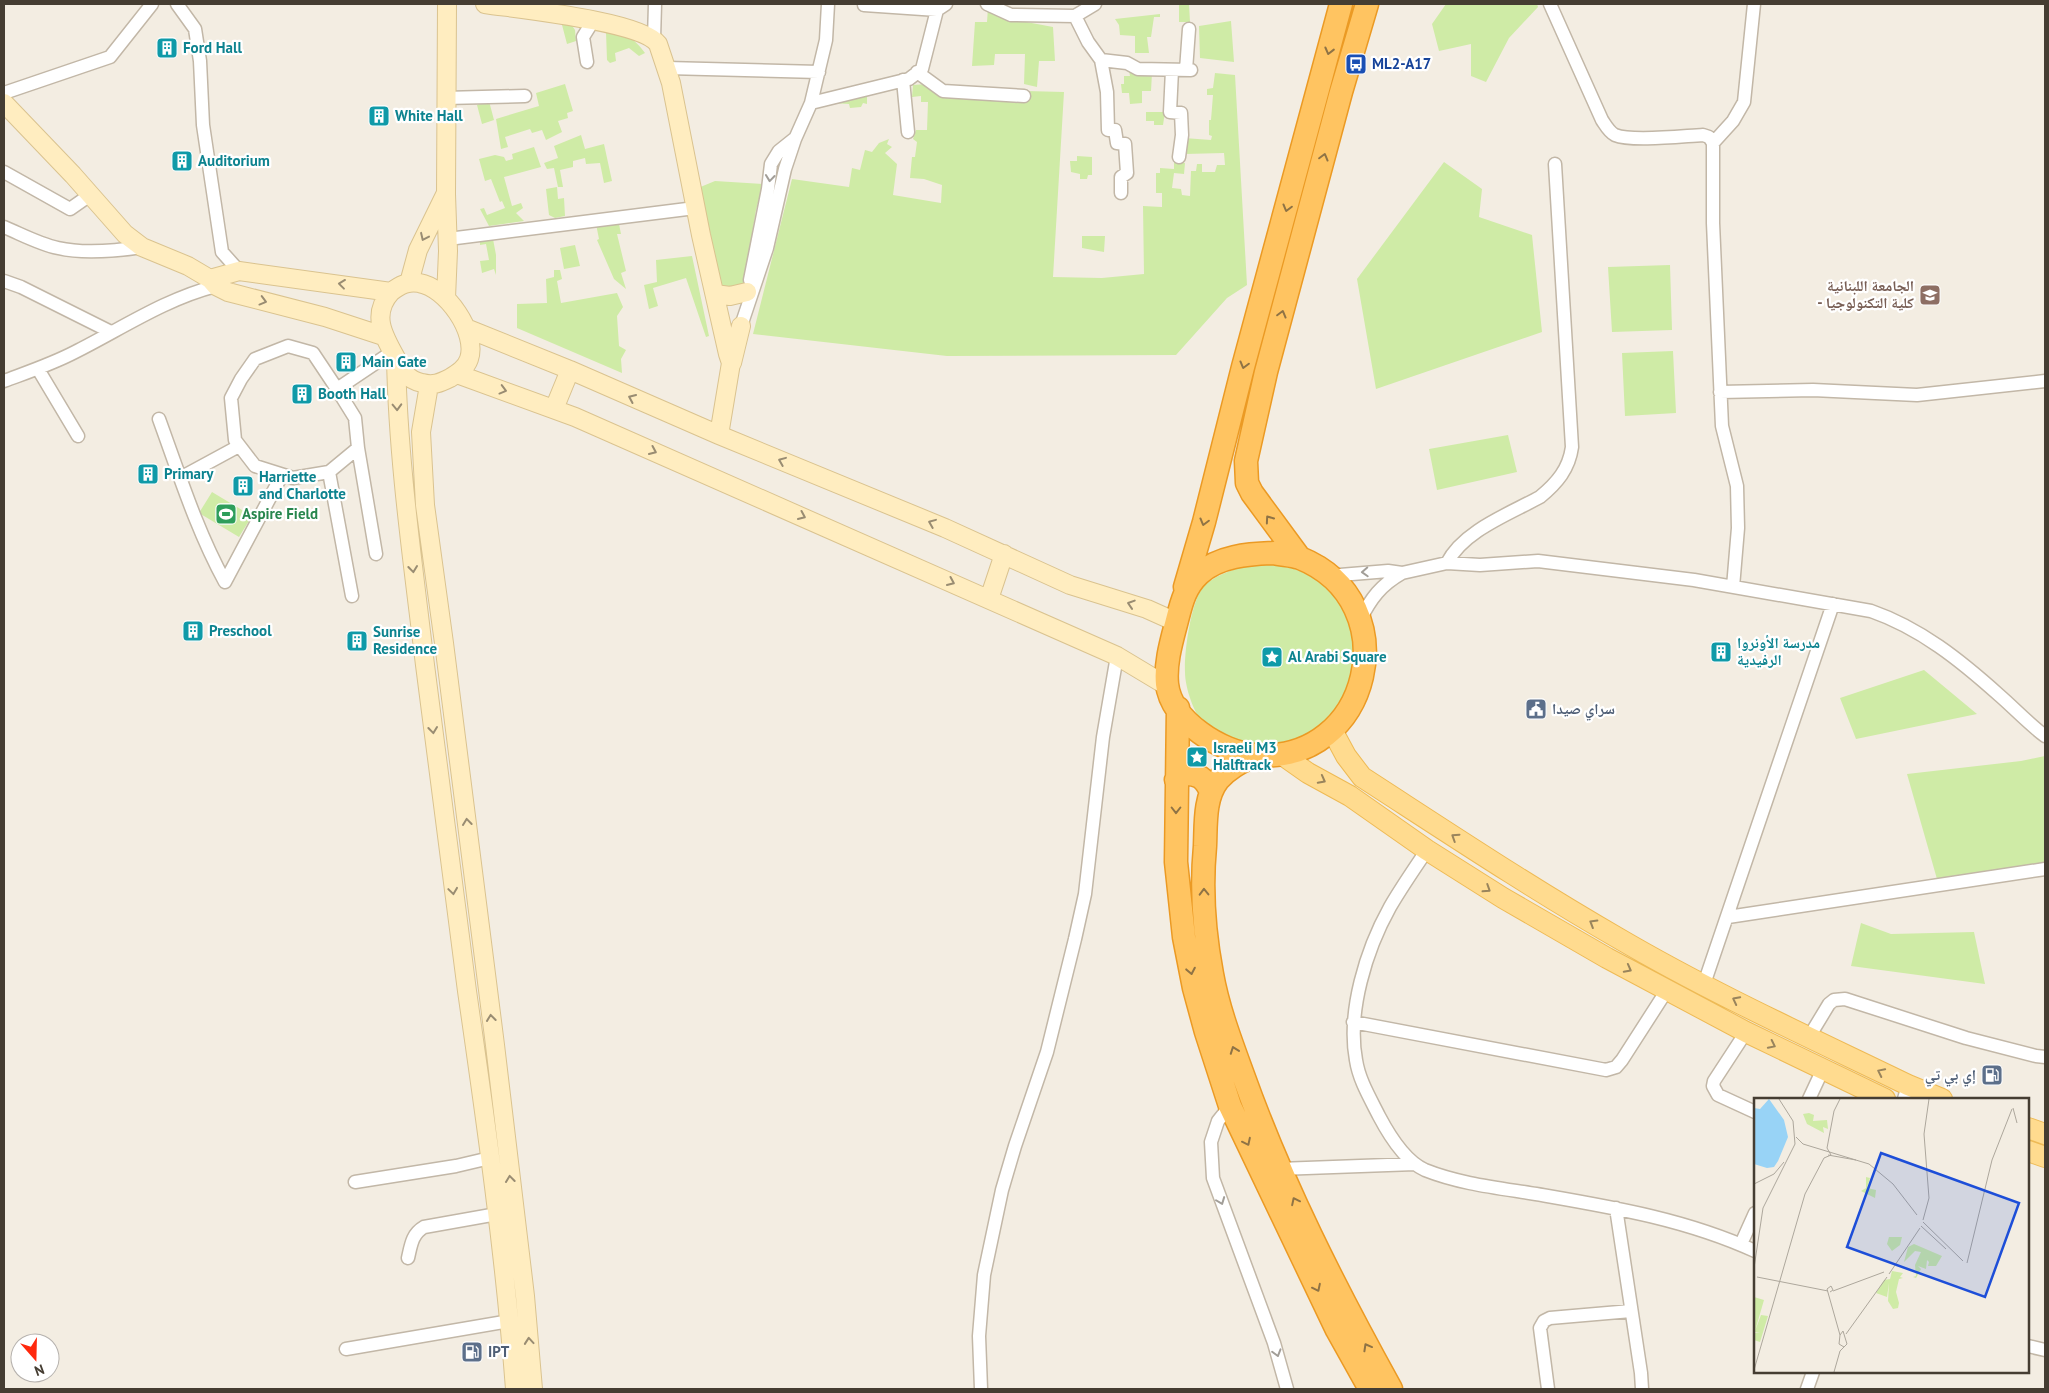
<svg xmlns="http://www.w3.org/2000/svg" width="2049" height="1393" viewBox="0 0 2049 1393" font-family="'PT Sans','Noto Naskh Arabic',sans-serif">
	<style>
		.green { fill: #cfeba6 }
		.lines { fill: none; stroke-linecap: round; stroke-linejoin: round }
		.street-casing { stroke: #c2b7a7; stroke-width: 15 }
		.secondary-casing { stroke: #dac38f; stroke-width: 20 }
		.primary-casing { stroke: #eeba55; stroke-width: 22 }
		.highway-casing { stroke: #eb9a24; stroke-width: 25 }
		.street { stroke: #fff; stroke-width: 12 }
		.secondary { stroke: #ffedc0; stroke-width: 18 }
		.primary { stroke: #ffdb8f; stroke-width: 20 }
		.highway { stroke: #ffc461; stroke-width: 22 }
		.oneway { stroke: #8f7345 }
		.oneway2 { stroke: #a29e98 }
		.oneway3 { stroke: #998c72 }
		.oneway4 { stroke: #99845c }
		.labels { text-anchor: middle; stroke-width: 4.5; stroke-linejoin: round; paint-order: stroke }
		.culture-label { font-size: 15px; font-weight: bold; fill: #0d838f; stroke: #fff; text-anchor: start }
		.transit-label { font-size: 15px; font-weight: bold; fill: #164399; stroke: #fff; text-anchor: start }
		.education-label { font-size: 15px; font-weight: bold; fill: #785e54; stroke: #fff; text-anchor: end }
		.leisure-label { font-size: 15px; font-weight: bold; fill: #27864d; stroke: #fff; text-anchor: start }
		.service-label { font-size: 15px; font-weight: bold; fill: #4e5e75; stroke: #fff; text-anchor: start }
		.inset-road { fill: none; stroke: #ada79c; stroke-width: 1 }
		.view { fill: #1d4ed8; fill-opacity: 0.15; stroke: #1d4ed8; stroke-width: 2.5 }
		.inset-edge { fill: none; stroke: #453d32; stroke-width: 2.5 }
	</style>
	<rect width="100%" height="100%" fill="#f3ede2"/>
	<path class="green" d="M1179 4H1189L1190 22H1179Z
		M1446 4H1537L1538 7 1509 38 1486 82 1471 76V44L1439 51 1432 24Z
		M988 8 1021 21 1053 27 1055 61H1039L1037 87 1024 84 1025 54H995L994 65 972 66 975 22H987Z
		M1160 14V17H1154L1151 37H1147L1149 53H1135V36L1120 35 1119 25 1115 19Z
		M561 21H569L575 30 576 41 567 44Z
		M1231 21 1234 62 1200 58 1199 26Z
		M606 32C625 32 634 38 645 53L639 56 629 48 615 53 616 61 610 63 607 60Z
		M1128 66 1152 73 1151 91H1142V103L1130 104 1129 93H1122L1121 84H1124V76H1130Z
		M1215 73 1235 75 1247 285 1227 298 1176 355 947 356 753 334 792 179 849 187 852 168 860 170 865 150 872 152 879 143 889 139 887 144 892 147 885 153 897 164 893 195 941 203 942 185 924 179 910 178 912 157H915L917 142 913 139 916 130H927L928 102H921V96L912 97 913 85 926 84 951 89 1064 92 1053 277 1102 278 1144 274 1143 206 1162 207V193H1156V173H1160V168L1174 169V161L1185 163 1184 174 1174 173 1172 188 1181 189 1182 195 1190 196 1191 171H1196L1197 164H1202V172H1215L1217 165H1225L1224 153 1185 154 1184 138 1211 140 1212 136 1209 135V120H1211L1213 95H1207V89L1213 88Z
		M565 84 573 111 567 113 568 118 558 121 562 132 546 140 542 130 532 133 530 129 505 137 508 147 501 149 496 119 539 106 536 93Z
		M867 96V104L863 103 861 107 850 108 849 104 832 103Z
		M489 101 494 120 482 124 477 105Z
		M1146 112H1165L1163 125H1154V121H1146Z
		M581 135 585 149 604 144 612 181 604 183 600 163 586 164 585 158 573 161V167L560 170 563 187H558L554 168 547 169 544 163 558 158 554 146Z
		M534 147 541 167 504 177 512 206 521 203 523 208 516 213 524 221 489 226 480 209 484 208 487 215 505 208 502 201 500 202 491 179 485 181 479 159 495 155 504 157 506 161 513 159 512 154Z
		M1077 156 1092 157V175H1088L1087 179H1080V174L1071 172 1070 161H1077Z
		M1444 162 1482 189 1479 217 1532 235 1542 332 1376 389 1357 279Z
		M715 181 763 184 756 210 743 289 723 290 718 283 698 188Z
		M557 187 558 199 564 198 565 216 555 218 549 215 546 189Z
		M618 219 621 234H617L626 271 621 273 626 289 614 279 597 240 599 239 596 224Z
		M1082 236H1105L1104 252 1082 248Z
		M493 239 496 255V275L494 269 482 273 480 261 489 260 486 244 480 245V242Z
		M575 245 580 266 564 269 560 248Z
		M692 256 709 336 706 337 686 278 653 288 658 306 649 309 644 285 657 282 656 260Z
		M1670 265 1672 330 1612 332 1608 267Z
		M554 270H560L562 279 557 281 561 303 617 293 623 307 617 316 619 346 626 350 621 359 622 373 517 328V304L547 303 546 279 554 277Z
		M1673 351 1676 413 1625 416 1622 353Z
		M1508 435 1517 472 1437 490 1429 449Z
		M212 492 252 516 239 537 199 513Z
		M1258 563C1277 565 1295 567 1312 577 1344 594 1367 647 1352 682 1349 690 1346 699 1341 706 1323 730 1294 748 1264 748 1258 747 1251 745 1245 744 1234 742 1212 734 1204 725 1194 713 1185 688 1185 672 1184 653 1191 598 1205 585 1220 572 1239 568 1258 563Z
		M1924 670 1977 714 1856 739 1840 698Z
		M2045 756V870L1937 879 1907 774 2021 761Z
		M1861 923 1891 934 1974 932 1985 984 1851 966Z"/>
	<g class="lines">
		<g class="street-casing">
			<path id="street" d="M177 4 195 29 200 61 203 125 222 252 239 271
				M987 4 1011 15 1075 16 1088 42 1101 60 1107 92 1108 130H1115L1117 143 1125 144 1127 173 1121 177V193
				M1550 4 1602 120C1606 126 1609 132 1615 135 1632 142 1683 136 1703 135L1709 137 1713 143V223L1722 426 1737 486 1738 528 1733 587
				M864 5 937 10
				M1075 16 1095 4
				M654 39 655 4
				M1101 60 1127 63 1138 69 1191 70
				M587 62 583 37 593 21
				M667 68 819 72
				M1172 70 1170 112 1181 113 1182 135 1179 157
				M1186 70 1189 29
				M917 72 943 91 1024 96
				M903 80 908 132
				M4 93 110 57 152 4
				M445 98 525 96
				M811 103 909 79 922 69 937 10 946 4
				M1713 143 1733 121 1744 102 1754 4
				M4 172 70 209 90 195
				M4 227C21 234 39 244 58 248 84 254 115 251 142 247
				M448 239 695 208
				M750 280 768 189 771 164 779 151 794 139
				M4 281 21 287 111 332
				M741 326 767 248 785 169 795 139 811 103 826 40 828 4
				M38 369 78 436
				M4 381C28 372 52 364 75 352 121 329 165 299 216 286
				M337 389 355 418 358 448 329 472 293 478 255 466 235 440 231 398 241 379 255 359 288 346 313 353 337 389 392 352
				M1720 392 1813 390 1917 395 2045 381
				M159 419C179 474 197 531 225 582L282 475
				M358 448 376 554
				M329 472 352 596
				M180 478 239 446
				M1447 563C1463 531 1509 514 1540 497 1557 483 1569 469 1572 447L1555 164
				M1328 576 1388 571 1402 573 1447 563 1480 565 1538 561 1694 580 1871 611C1920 628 1960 660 1999 695 2014 708 2029 724 2045 736
				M1360 620C1371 598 1381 585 1402 573
				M1427 850C1414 869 1401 888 1390 907 1366 950 1347 1012 1356 1060 1359 1080 1370 1098 1379 1116 1389 1135 1405 1161 1425 1170 1460 1184 1499 1188 1536 1194 1611 1207 1685 1219 1755 1251
				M1728 917 2045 869
				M1704 984 1833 604
				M1353 1022 1606 1070 1616 1067 1622 1060 1667 990
				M1746 1032 1714 1081 1713 1086 1718 1095 1755 1112
				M1809 1037 1829 1004 1834 1000 1845 999 1966 1038 2036 1056 2045 1057
				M1809 1099 1823 1069
				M1904 1099 1908 1085
				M1230 1106 1218 1121 1211 1142 1213 1178 1274 1343 1287 1389
				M1279 1169 1415 1164
				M355 1182 456 1166 490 1158
				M1616 1208 1641 1373 1642 1389
				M1741 1244 1755 1213
				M408 1258C411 1245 412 1234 424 1227L497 1214
				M2028 1346 2045 1350
				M346 1349 510 1321
				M981 1389 979 1336 984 1275 1002 1190 1015 1146 1047 1052 1075 939 1085 894 1103 737 1117 656
				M1548 1389 1540 1328 1544 1321 1550 1318 1631 1311
				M1807 1389 1813 1372"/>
		</g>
		<g class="secondary-casing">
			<path id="secondary" d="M485 4C518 9 641 21 658 44L671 83 701 235 728 354 731 363 719 435
				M4 103 73 175 125 234 142 247 188 266 210 279 216 286 228 292 325 317 383 336
				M210 279 239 271 391 292C400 285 408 281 419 283 446 287 478 333 469 359 466 368 458 373 450 378 440 383 433 386 422 383 407 380 402 370 396 358 383 335 371 314 391 292
				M409 283 418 250 445 195
				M715 294 730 296 747 292
				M446 298 448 251 446 194 447 4
				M466 328 570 370 719 435 945 528 1070 585 1147 609 1176 622
				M396 358C398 461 413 563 425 665 438 773 452 882 467 991 486 1123 505 1256 515 1389
				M732 363 741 326
				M457 374 575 417 1117 656 1167 686
				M429 385 421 432 425 505 444 643 495 1045 525 1296 533 1389
				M554 409 570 370
				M989 599 1004 554"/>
		</g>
		<g class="primary-casing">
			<path id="primary" d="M1332 730 1346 756 1362 777C1447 832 1531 888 1618 938 1712 993 1811 1038 1908 1085L1942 1099
				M1281 754 1308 773 1350 796 1427 850 1503 898 1607 958 1746 1032 1885 1099
				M2028 1128 2045 1134
				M2028 1151 2045 1157"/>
		</g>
		<g class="highway-casing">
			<path id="highway" d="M1274 553C1282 555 1292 555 1300 558 1409 602 1371 765 1255 755 1222 753 1171 721 1167 684 1165 664 1171 643 1176 624 1181 605 1184 588 1199 574 1219 556 1248 554 1274 553Z
				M1299 557 1252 493 1247 483 1246 461 1266 372 1341 92 1367 4
				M1185 587 1204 522 1243 367 1341 4
				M1178 708 1176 862 1184 937 1194 988 1206 1032 1230 1106 1337 1330 1370 1389
				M1255 755C1241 762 1228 768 1218 780 1204 798 1206 824 1205 846 1201 888 1204 932 1212 974 1218 1008 1231 1042 1243 1075 1282 1184 1335 1288 1391 1389
				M1176 780 1183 774C1198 773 1205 778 1211 792"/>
		</g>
		<use href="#street" class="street"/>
		<use href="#secondary" class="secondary"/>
		<use href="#primary" class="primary"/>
		<use href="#highway" class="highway"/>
	</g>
	<defs><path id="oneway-chevron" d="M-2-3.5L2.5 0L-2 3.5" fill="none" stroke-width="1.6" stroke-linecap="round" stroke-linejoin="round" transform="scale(1.25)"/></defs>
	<g class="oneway">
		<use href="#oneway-chevron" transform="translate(1329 51) rotate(104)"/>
		<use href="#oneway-chevron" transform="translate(1324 157) rotate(-75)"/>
		<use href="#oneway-chevron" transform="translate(1287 208) rotate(105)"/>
		<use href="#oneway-chevron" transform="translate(1282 314) rotate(-75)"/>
		<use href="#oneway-chevron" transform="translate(1244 365) rotate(105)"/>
		<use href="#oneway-chevron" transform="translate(1269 519) rotate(-125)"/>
		<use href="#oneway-chevron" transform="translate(1204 522) rotate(105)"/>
		<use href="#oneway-chevron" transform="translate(1176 810) rotate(90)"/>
		<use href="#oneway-chevron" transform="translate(1204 892) rotate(-91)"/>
		<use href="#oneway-chevron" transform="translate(1191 971) rotate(79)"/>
		<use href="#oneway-chevron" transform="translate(1234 1050) rotate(-110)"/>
		<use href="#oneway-chevron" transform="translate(1247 1142) rotate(64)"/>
		<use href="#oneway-chevron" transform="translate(1295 1201) rotate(-116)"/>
		<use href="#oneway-chevron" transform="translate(1317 1288) rotate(64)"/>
		<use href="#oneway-chevron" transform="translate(1367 1347) rotate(-119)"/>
	</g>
	<g class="oneway2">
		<use href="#oneway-chevron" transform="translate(770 178) rotate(96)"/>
		<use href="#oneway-chevron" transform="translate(1365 572) rotate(177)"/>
		<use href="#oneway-chevron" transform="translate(1221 1201) rotate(69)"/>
		<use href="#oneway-chevron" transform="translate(1277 1353) rotate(74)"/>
	</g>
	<g class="oneway3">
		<use href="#oneway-chevron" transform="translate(424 237) rotate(115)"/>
		<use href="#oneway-chevron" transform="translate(342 284) rotate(-173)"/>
		<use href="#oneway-chevron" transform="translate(263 301) rotate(15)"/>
		<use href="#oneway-chevron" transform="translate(503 390) rotate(15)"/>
		<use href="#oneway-chevron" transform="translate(632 398) rotate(-156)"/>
		<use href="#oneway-chevron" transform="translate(397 407) rotate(88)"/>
		<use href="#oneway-chevron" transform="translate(653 451) rotate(24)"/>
		<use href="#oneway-chevron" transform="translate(782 461) rotate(-158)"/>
		<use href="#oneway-chevron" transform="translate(802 516) rotate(24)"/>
		<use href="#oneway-chevron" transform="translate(932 523) rotate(-158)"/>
		<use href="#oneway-chevron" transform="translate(413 569) rotate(83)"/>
		<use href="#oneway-chevron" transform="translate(951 582) rotate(24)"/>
		<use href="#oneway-chevron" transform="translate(1131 604) rotate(-162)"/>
		<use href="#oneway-chevron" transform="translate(433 730) rotate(83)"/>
		<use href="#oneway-chevron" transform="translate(467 822) rotate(-97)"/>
		<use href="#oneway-chevron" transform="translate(453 891) rotate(82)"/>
		<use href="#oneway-chevron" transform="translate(491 1018) rotate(-97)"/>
		<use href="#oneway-chevron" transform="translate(510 1179) rotate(-97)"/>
		<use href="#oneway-chevron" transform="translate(529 1341) rotate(-95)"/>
	</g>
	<g class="oneway4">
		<use href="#oneway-chevron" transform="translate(1322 780) rotate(28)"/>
		<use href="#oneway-chevron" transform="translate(1455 837) rotate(-147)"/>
		<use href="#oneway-chevron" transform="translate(1487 889) rotate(33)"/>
		<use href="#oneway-chevron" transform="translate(1593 923) rotate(-149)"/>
		<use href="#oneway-chevron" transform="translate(1628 969) rotate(28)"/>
		<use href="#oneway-chevron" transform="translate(1736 1000) rotate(-153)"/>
		<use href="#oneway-chevron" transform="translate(1772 1045) rotate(26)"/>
		<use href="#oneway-chevron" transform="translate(1881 1072) rotate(-154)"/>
	</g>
	<defs>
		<g id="building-square" transform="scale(1.125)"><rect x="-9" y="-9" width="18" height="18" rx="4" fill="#0f9aa8" stroke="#fff"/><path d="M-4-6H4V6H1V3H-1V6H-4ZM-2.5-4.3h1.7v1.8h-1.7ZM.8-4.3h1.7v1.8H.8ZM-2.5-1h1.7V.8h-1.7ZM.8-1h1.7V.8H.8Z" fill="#fff"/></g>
		<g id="bus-square" transform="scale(1.125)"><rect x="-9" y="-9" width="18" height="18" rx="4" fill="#1a4fb4" stroke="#fff"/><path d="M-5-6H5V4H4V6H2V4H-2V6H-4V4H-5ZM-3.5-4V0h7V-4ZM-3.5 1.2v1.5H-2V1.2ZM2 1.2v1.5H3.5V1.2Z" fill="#fff"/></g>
		<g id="university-square" transform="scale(1.125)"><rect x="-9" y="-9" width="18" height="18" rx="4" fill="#8d6e63" stroke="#fff"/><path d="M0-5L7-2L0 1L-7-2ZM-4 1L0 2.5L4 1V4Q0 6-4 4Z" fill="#fff"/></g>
		<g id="stadium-square" transform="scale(1.125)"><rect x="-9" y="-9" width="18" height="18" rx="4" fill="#2e9e5b" stroke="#fff"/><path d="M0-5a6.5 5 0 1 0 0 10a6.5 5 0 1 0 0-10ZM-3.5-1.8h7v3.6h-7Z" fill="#fff"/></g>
		<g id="sight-square" transform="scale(1.125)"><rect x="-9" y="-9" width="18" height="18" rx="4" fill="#0f9aa8" stroke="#fff"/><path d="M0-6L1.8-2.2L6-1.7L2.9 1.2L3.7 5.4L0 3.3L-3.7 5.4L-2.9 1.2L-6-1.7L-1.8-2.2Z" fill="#fff"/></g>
		<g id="civic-square" transform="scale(1.125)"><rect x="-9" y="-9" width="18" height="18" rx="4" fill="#5c6f8a" stroke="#fff"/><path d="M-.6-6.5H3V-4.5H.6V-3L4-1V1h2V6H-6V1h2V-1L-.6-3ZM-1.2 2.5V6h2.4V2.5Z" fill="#fff"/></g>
		<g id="fuel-square" transform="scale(1.125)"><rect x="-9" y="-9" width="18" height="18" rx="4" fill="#5c6f8a" stroke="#fff"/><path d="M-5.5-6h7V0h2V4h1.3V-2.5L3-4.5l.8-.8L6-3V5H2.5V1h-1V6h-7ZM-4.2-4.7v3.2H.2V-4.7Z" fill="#fff"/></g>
	</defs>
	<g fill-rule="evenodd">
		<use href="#building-square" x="167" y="48"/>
		<use href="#bus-square" x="1356" y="64"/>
		<use href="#building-square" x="379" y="116"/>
		<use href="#building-square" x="182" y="161"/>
		<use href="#university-square" x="1930" y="295"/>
		<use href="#building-square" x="346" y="362"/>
		<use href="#building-square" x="302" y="394"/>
		<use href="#building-square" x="148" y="474"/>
		<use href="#building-square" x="243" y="486"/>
		<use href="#stadium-square" x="226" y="514"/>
		<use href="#building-square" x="193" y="631"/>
		<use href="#building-square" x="357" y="641"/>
		<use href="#building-square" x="1721" y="652"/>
		<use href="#sight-square" x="1272" y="657"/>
		<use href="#civic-square" x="1536" y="709"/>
		<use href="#sight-square" x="1197" y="757"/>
		<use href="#fuel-square" x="1992" y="1075"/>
		<use href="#fuel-square" x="472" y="1352"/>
	</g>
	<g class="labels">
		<g class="culture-label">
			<text x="183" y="53">Ford Hall</text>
			<text x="395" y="121">White Hall</text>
			<text x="198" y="166">Auditorium</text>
			<text x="362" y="367">Main Gate</text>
			<text x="318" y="399">Booth Hall</text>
			<text x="164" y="479">Primary</text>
			<text x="259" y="482">Harriette<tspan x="259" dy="17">and Charlotte</tspan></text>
			<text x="209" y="636">Preschool</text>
			<text x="373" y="637">Sunrise<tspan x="373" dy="17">Residence</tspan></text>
			<text x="1737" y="648">مدرسة الأونروا<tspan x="1737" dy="17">الرفيدية</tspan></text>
			<text x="1288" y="662">Al Arabi Square</text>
			<text x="1213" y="753">Israeli M3<tspan x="1213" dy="17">Halftrack</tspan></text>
		</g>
		<g class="transit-label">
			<text x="1372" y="69">ML2-A17</text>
		</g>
		<g class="education-label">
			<text x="1914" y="291">الجامعة اللبنانية<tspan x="1914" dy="17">- كلية التكنولوجيا</tspan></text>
		</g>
		<g class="leisure-label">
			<text x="242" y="519">Aspire Field</text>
		</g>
		<g class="service-label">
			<text x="1552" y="714">سراي صيدا</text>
			<text x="1976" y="1080" text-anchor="end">إي بي تي</text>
			<text x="488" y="1357">IPT</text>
		</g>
	</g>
	<g transform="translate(1754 1098)">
		<rect width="275" height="275" fill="#f3ede2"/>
		<path d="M55 15 60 17 59 23 73 22 74 31 69 29 70 35 53 26 49 16ZM112 79 116 80 113 90 122 92 121 100 107 93 112 90ZM135 139H148L146 147 138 153 133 146ZM160 146 188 158 182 168H174L175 164 173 162 172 171 164 168 167 171 162 180 159 179 162 178 161 167 167 154 161 153 150 164 154 149ZM138 173 149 175 146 179 149 180 145 181 142 194 145 205 144 210 139 211 134 203 135 185 133 199 122 195 130 182 136 181ZM0 199 10 202 1 233 7 217 14 218 6 244 0 242 1 235H6L0 234Z" fill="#cfeba6"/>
		<path d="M15 1 30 22 34 39 24 63 20 69 13 70 0 66V10L6 11Z" fill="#98d3f6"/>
		<path class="inset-road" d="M259 10 263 25M42 39 49 46 115 66 139 86 163 117M74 57 102 62M0 86 20 76 30 64M169 122 175 100 170 36 175 1M169 124 209 163M167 128 192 151M213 165 238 62 258 11M0 170 9 110 41 46 39 23 25 1M135 176 166 130M3 179 74 193M79 193 130 174M76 194 79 192 77 188 73 191 86 237M92 236 133 179M0 272 51 96 70 60 77 57 73 50 80 13 86 1M80 274 86 253 93 246 89 233 86 237 85 246 90 249"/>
		<path class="view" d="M127 55 265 105 231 199 93 149Z"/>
		<rect width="275" height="275" class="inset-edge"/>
	</g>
	<rect width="2049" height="1393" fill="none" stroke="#453d32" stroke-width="10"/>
	<g transform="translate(35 1358) rotate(160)"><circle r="24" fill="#ffffff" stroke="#b5b1ad"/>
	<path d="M0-4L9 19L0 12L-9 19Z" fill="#ff280d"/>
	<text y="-8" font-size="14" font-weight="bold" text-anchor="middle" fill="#453d32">N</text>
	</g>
</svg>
